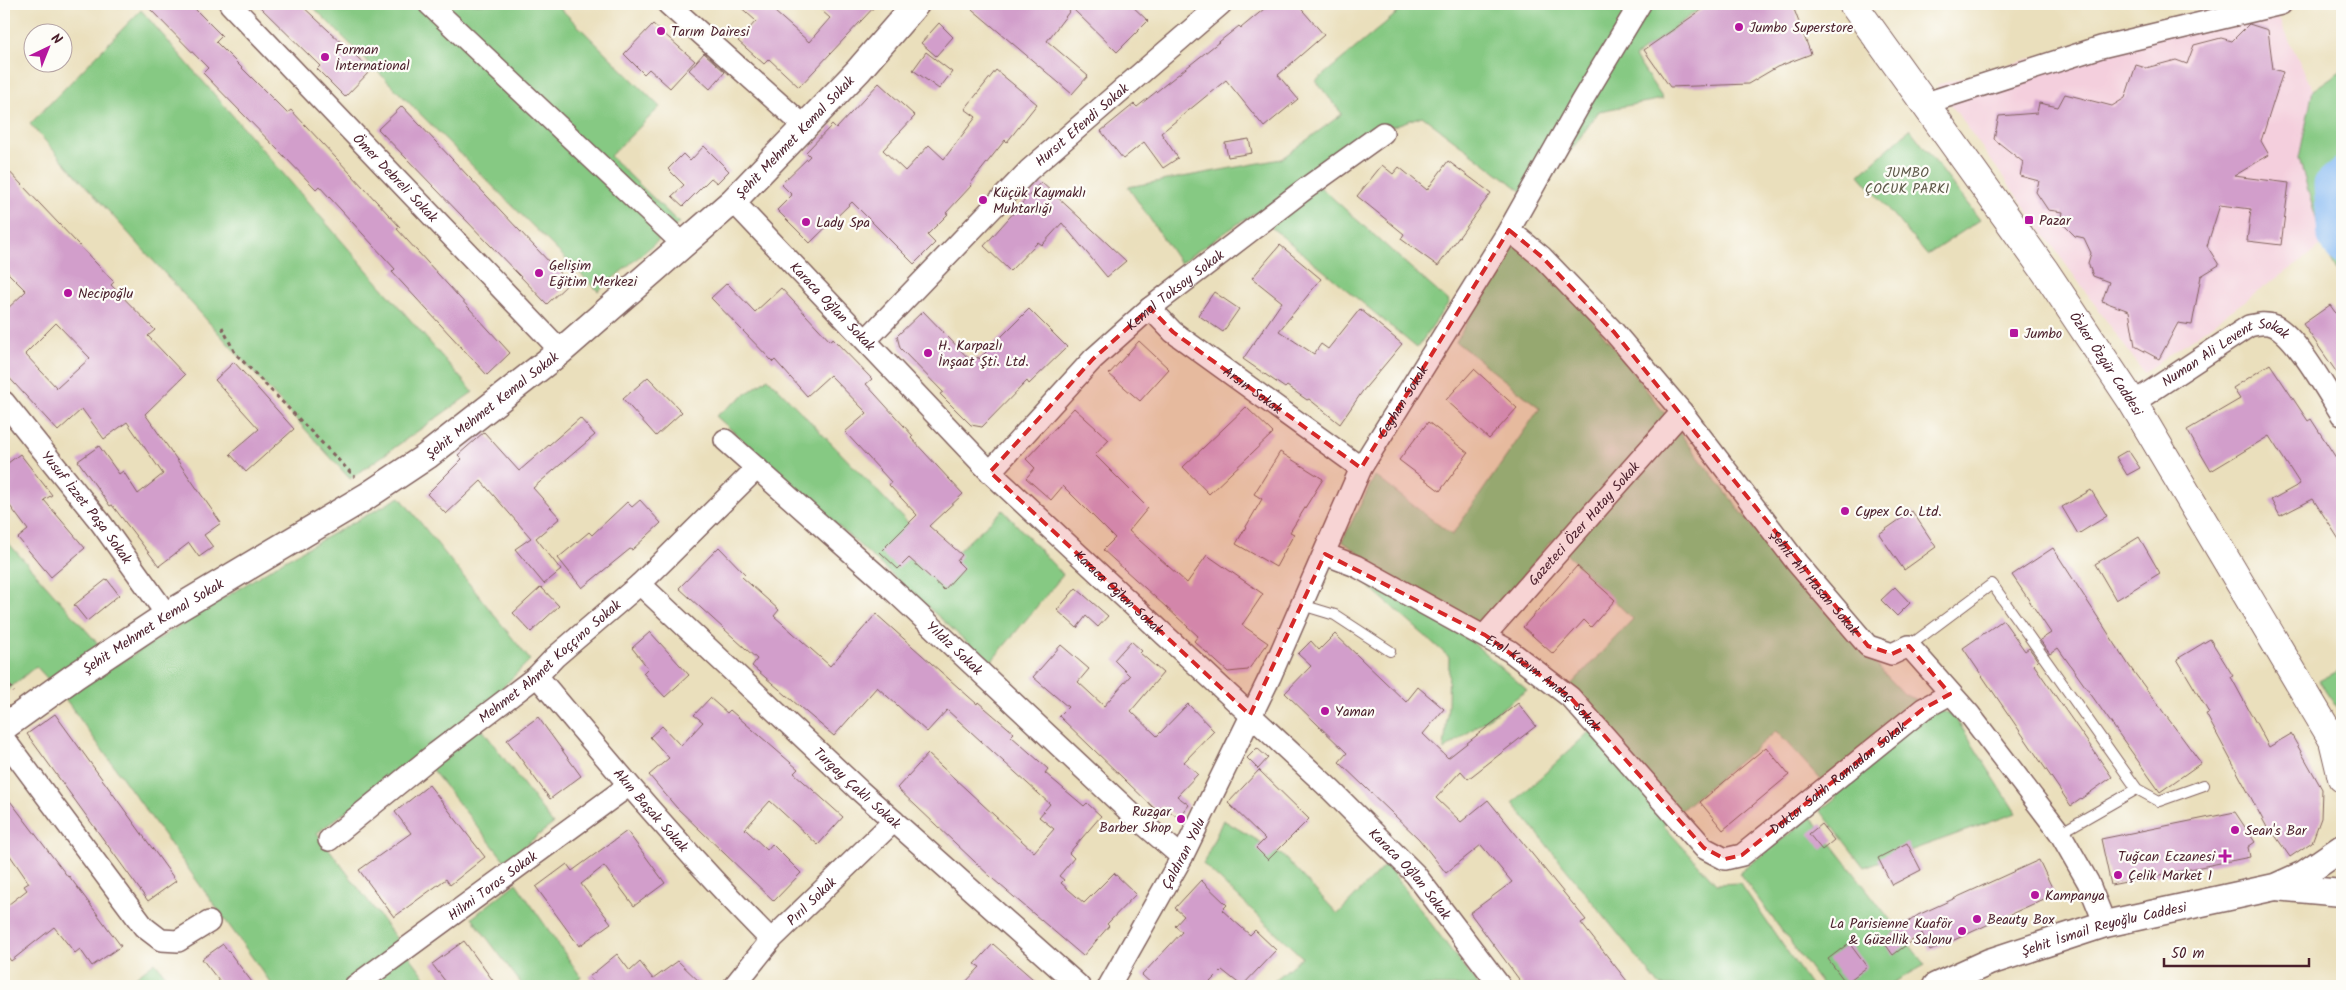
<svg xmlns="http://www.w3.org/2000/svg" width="2346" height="990" viewBox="0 0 2346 990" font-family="Kalam,sans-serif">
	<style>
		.built { fill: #f4cfdd }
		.green { fill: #86c983; stroke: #687457 }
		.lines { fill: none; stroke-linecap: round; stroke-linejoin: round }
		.river { stroke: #86baf4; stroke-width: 35 }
		.building { fill: #d29ecb; fill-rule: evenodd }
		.service-casing { stroke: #82625e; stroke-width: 12 }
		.minor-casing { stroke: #82625e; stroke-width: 24 }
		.tertiary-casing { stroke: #82625e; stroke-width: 29 }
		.secondary-casing { stroke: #82625e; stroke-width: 30 }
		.path { stroke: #82625e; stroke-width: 3; stroke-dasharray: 4 4; stroke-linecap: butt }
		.service { stroke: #fff; stroke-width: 10 }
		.minor { stroke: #fff; stroke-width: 21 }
		.tertiary { stroke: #fff; stroke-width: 26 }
		.secondary { stroke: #fff; stroke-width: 28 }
		.marked { fill: #d62828; fill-opacity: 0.2; stroke: #d62828; stroke-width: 4; stroke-dasharray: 10 6; stroke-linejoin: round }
		.poi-dot { fill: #b5179e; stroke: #fdfcf7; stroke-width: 2 }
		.labels { text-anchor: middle; stroke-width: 4.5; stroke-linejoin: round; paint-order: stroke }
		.poi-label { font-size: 14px; fill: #4a1f2b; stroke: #fdfcf7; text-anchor: start }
		.street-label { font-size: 14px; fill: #4a1f2b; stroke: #fdfcf7 }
		.park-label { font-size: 14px; fill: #5f5a4a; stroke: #fdfcf7 }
	</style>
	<rect width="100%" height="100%" fill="#fdfcf7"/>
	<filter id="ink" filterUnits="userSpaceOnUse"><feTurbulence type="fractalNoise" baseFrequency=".02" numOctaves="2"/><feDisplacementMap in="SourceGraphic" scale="10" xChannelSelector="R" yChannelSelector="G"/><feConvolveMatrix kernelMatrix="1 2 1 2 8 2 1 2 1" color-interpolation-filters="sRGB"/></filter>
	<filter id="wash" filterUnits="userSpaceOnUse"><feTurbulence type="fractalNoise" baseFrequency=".0096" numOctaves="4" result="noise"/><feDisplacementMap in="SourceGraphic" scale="20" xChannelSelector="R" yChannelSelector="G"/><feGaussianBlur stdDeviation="1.12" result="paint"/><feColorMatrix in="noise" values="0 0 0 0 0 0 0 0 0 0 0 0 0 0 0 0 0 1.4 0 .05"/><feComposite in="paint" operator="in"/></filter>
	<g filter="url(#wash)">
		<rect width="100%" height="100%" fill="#eadfbc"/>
		<path class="built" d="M2226 4H2272L2313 90 2299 158 2323 245 2144 373 1937 85Z"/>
		<path class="green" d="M310 4H556L660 107 610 156 679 223 598 291Z
			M1408 4H1706L1635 57 1663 99 1599 111 1535 201 1422 116 1361 137 1308 176 1449 302 1417 348 1254 213 1180 263 1128 187 1281 159 1342 114 1316 81Z
			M141 10 473 392 350 479 30 124Z
			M2342 70V281L2323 245 2299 158 2313 90Z
			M1910 129 1980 220 1927 255 1859 175Z
			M1520 227 1786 570 1904 694 1955 717 2016 813 1864 867 1820 810 1837 797 1776 731 1663 825 1716 884 1740 883 1811 986H1660L1513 803 1603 719 1568 688 1633 619 1552 540 1471 641 1527 690 1444 750 1448 705 1449 657 1366 584 1371 562 1342 541 1375 476 1452 535 1540 408 1456 342Z
			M768 378 946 562 1003 510 1063 575 990 663 716 416Z
			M400 497 530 660 473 717 553 824 505 861 421 756 317 833 432 986H273L64 697 36 666 4 693V538L117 665 283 561Z
			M2342 669V714L2319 681Z
			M1811 817 1925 965 1887 986H1823L1739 873Z
			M1223 820 1281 854 1338 914 1386 864 1478 986H1268L1302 957 1203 864Z
			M516 883 581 977 566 986H523L472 918Z
			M155 962 174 986H124Z"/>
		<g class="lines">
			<path class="river" d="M2342 175 2331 185 2335 237 2342 247"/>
		</g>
		<g id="blocks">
			<path class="building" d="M145 4H190L222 36 216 42 287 113 291 110 352 175 400 227 397 229 510 353 487 375 392 272 395 269 319 186 316 189 203 73 208 68Z
				M257 4H300L371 70 345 97 317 69 320 66Z
				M737 4H766L809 42 830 18 814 4H877L799 87 769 59 764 64 738 41 756 21Z
				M966 4H1130L1148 21 1117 52 1072 8 1047 41 1088 76 1072 94Z
				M1270 4H1297L1324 35 1278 75 1298 99 1264 127 1226 80 1161 133 1178 158 1163 168 1144 142 1123 159 1101 131 1134 104 1137 107 1239 26 1241 28Z
				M1710 4H1792L1811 54 1777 67 1748 84 1670 87 1644 50Z
				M939 23 953 37 936 56 921 43Z
				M653 24 695 61 670 88 649 69 644 74 624 54Z
				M2249 24 2268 30 2273 69 2283 72 2261 141 2269 155 2234 176 2289 183 2281 245 2247 241 2251 209 2220 205 2207 246 2219 265 2201 276 2192 325 2178 323 2159 359 2135 346 2129 311 2102 301 2109 282 2093 276 2088 263 2091 253 2084 238 2075 236 2061 222 2063 212 2048 210 2036 192 2039 181 2020 176 2023 162 1994 139 1999 116 2037 113 2039 103 2058 107 2065 94 2112 106 2125 98 2136 65 2146 68 2176 60 2187 64 2194 45 2221 38 2232 41Z
				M926 52 952 72 939 89 913 70Z
				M704 53 725 72 710 89 689 70Z
				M996 70 1037 104 1007 142 1005 140 971 183 972 185 946 213 948 214 927 235 935 243 914 264 852 202 810 243 777 210 792 195 781 184 810 156 806 152 832 125 836 129 879 83 915 116 883 150 905 171 929 145 944 159 976 117 965 109Z
				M402 106 569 283 547 304 378 129Z
				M1249 139 1252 153 1228 157 1225 143Z
				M704 146 729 171 717 183 711 178 683 206 672 196 684 185 668 169 683 154 690 161Z
				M1448 161 1491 193 1438 266 1401 239 1404 234 1357 196 1382 165 1393 174 1399 167 1427 190Z
				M4 166 114 282 111 285 155 330 148 336 185 375 145 414 221 523 204 535 213 547 199 557 189 543 159 566 112 505 110 506 78 461 99 446 119 474 123 471 138 494 163 474 127 422 104 439 82 409 58 431 4 372V312L26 291 4 269ZM56 323 90 358 57 388 25 354Z
				M1041 182 1093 230 1126 261 1107 277 1062 223 1042 245 1038 242 1010 271 984 246Z
				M1280 245 1321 279 1279 331 1314 354 1321 344 1328 349 1360 309 1402 344 1362 392 1340 424 1309 399 1307 400 1287 386 1285 388 1243 359 1282 302 1252 278Z
				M727 283 755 312 781 288 830 341 833 339 872 379 866 384 913 436 911 438 963 494 929 526 962 555 957 561 964 568 944 590 909 558 898 569 880 552 917 515 889 485 891 482 845 432 867 413 830 375 807 396 775 360 773 362 711 298Z
				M1214 292 1239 309 1223 332 1198 315Z
				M2330 305 2342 322V380L2303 324Z
				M1029 309 1067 347 1029 384 1027 381 982 427 971 425 940 394 943 392 900 348 897 336 923 311 972 362 978 357 979 359Z
				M1139 341 1169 369 1140 401 1109 374Z
				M234 362 294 429 246 472 230 454 259 429 215 380Z
				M2270 364 2308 421 2311 419 2342 467V544L2313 499 2280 516 2271 500 2300 484 2269 436 2211 471 2187 430 2240 399 2233 388Z
				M1474 369 1517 408 1489 439 1446 400Z
				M648 377 682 412 656 436 623 399Z
				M1246 407 1273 433 1209 494 1183 467Z
				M1074 408 1109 440 1095 455 1148 508 1129 531 1187 583 1207 555 1263 594 1242 625 1268 643 1248 670 1228 672 1194 641 1198 636 1103 550 1115 538 1063 486 1051 500 1026 478 1035 468 1026 459Z
				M580 418 595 435 533 488 560 518 536 538 561 570 544 584 515 549 531 538 481 481 446 514 427 494 462 459 458 455 484 432 519 471Z
				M1428 422 1468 453 1440 491 1399 460Z
				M2128 450 2140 468 2127 475 2116 457Z
				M1280 452 1323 479 1290 532 1294 534 1276 567 1236 544 1262 499 1254 494Z
				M20 454 52 495 44 500 85 548 51 577 18 538 28 530 4 498V466Z
				M2091 490 2107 516 2078 534 2062 507Z
				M640 500 661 523 632 550 630 549 582 588 558 558 589 532 592 535 627 502 632 507Z
				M1912 511 1936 547 1904 570 1879 534Z
				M2139 537 2160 573 2116 600 2095 564Z
				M719 547 745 574 742 577 779 610 774 616 830 666 876 614 977 704 978 702 1014 733 1011 736 1048 769 1045 773 1084 806 1087 803 1101 816 1069 853 1074 858 1059 876 1064 880 1061 883 1084 903 1114 873 1136 894 1107 924 1109 926 1083 956 993 879 897 788 928 754 1034 852 1054 829 1039 817 1050 804 947 710 927 732 877 687 834 736 752 666 757 659 679 588Z
				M2053 548 2130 667 2201 763 2160 792 2058 648 2050 654 2040 640 2051 633 2012 575Z
				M1577 566 1615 600 1591 627 1584 620 1553 654 1523 627Z
				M107 579 119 595 87 621 74 605Z
				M541 587 559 606 531 632 513 613Z
				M1895 587 1910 603 1897 616 1881 600Z
				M1076 588 1108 616 1098 627 1086 616 1077 628 1057 610Z
				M2003 620 2025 651 2029 648 2038 661 2034 665 2112 777 2071 806 1963 648Z
				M650 632 689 675 665 697 643 673 648 668 632 648Z
				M1335 634 1406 702 1418 687 1444 709 1423 734 1448 758 1518 703 1536 726 1468 779 1461 771 1436 798 1461 822 1488 800 1586 920 1581 923 1631 986H1524L1470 913 1512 882 1481 845 1446 873 1419 839 1339 762 1347 753 1285 693 1311 666 1298 654 1311 641 1319 650Z
				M2210 639 2233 676 2231 677 2269 747 2291 734 2322 789 2321 818 2312 842 2290 857 2272 831 2270 833 2206 714 2209 713 2177 659Z
				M1131 641 1142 651 1140 653 1163 673 1131 711 1157 736 1188 704 1214 731 1184 762 1198 774 1177 796 1189 805 1179 818 1162 806 1157 811 1059 716 1068 707 1033 677 1061 645 1089 669 1078 682 1104 706 1130 676 1114 660Z
				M710 698 727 713 730 710 798 769 794 773 843 817 818 845 770 801 745 829 767 850 772 844 801 873 774 901 676 807 649 775 669 758 650 737 662 726 681 746 703 722 694 715Z
				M55 714 176 881 148 901 27 734Z
				M538 717 581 776 550 799 507 740Z
				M1766 747 1789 775 1723 830 1700 802Z
				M1257 748 1268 758 1258 769 1247 758Z
				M1259 770 1309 819 1268 860 1256 848 1265 839 1228 803Z
				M429 785 485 857 450 885 446 879 394 917 359 870 411 833 395 812Z
				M4 793 68 877 69 876 121 946 92 966 80 949 75 953 54 927 11 961 4 952V908L27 890 24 886 29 883 9 854 4 858Z
				M2235 812 2255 842 2248 847 2250 857 2111 885 2101 839Z
				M1821 824 1834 840 1822 850 1809 834Z
				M627 831 665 883 634 906 604 866 581 884 611 923 579 946 536 887 567 864 572 871Z
				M1907 843 1921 870 1892 885 1878 858Z
				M2039 860 2055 894 1930 951 1922 933 1893 955 1883 941 1918 915Z
				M1201 880 1227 905 1222 910 1250 935 1255 930 1276 950 1242 986 1222 970 1206 986H1154L1142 975 1182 932 1175 926 1184 916 1175 908Z
				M464 941 497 986H449L432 964Z
				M1849 943 1867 967 1846 983 1828 959Z
				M223 944 255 986H223L202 959Z
				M993 944 1041 986H962L980 967 975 964Z
				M617 954 630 971 640 962 653 979 678 961 704 986H596L589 977Z"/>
		</g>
	</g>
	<g filter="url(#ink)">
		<use href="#blocks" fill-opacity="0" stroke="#82625e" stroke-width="1"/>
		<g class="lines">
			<g class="service-casing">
				<path id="service" d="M1302 605 1335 615 1390 651
					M1909 646 1992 584 2137 789 2159 801 2204 785
					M2060 833 2137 789"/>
			</g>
			<g class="minor-casing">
				<g id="minor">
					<path id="s1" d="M230 4 561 351"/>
					<path d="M429 4 683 244"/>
					<path d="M668 4 804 126"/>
					<path d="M1923 104 2101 47 2281 4"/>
					<path id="s2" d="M733 201 990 472 1331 790 1415 874 1500 986"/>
					<path id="s3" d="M1509 230 1542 257 1614 332 1682 412 1797 563 1868 646 1892 654 1909 646 1970 715 2060 833 2088 882 2105 924"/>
					<path id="s4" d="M1150 308 1173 332 1361 468"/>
					<path id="s5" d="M866 340 1029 170 1221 4"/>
					<path id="s6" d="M4 402 101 523 167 615"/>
					<path id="s7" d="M2133 403 2249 326C2258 324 2266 322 2275 326 2297 337 2328 393 2342 415"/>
					<path id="s8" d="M725 440 879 577 1133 815 1182 857"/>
					<path id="s9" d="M990 472 1093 359 1150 308 1305 189 1383 133"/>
					<path id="s10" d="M1325 554 1356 566 1510 651 1570 697 1704 848 1725 859 1742 855 1923 709 1950 694"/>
					<path id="s11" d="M640 584 859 790 1079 986"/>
					<path id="s12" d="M1485 635 1682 412"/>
					<path id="s13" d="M537 676C613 767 688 856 771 940"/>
					<path d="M4 739 144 927 161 940 178 941 209 922"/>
					<path id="s14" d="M329 840 436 753 537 676 555 657 640 584 757 468"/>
					<path id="s15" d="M355 986 628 786"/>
					<path id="s16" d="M734 986 771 940 894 821"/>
					<path id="s17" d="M1109 986 1182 857 1270 677 1361 468 1509 230 1581 102 1640 4"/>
				</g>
			</g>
			<g class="tertiary-casing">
				<g id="tertiary">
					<path id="s18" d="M4 727 75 676 167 615 367 496 427 456 561 351 733 201 858 71 916 4"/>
					<path d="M2276 887 2342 893"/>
					<path id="s19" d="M1936 986 1989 962 2105 924 2275 887 2304 874 2342 848"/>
				</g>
			</g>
			<g class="secondary-casing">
				<g id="secondary">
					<path id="s20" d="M1853 4 2045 271 2133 403 2333 740 2342 752"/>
					<path d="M2333 740 2342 778"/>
				</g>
			</g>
			<path class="path" d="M222 327 235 353 355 477
				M4 679 14 692"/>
			<use href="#service" class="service"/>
			<use href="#minor" class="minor"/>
			<use href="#tertiary" class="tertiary"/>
			<use href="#secondary" class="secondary"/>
		</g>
	</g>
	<path class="marked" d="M1509 230 1542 257 1614 332 1868 646 1892 654 1909 646 1950 694 1923 709 1742 855 1725 859 1704 848 1570 697 1485 635 1325 554 1250 715 990 472 1093 359 1150 308 1173 332 1361 468Z"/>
	<g class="poi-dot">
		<circle cx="1739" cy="27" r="5"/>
		<circle cx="661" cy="31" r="5"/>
		<circle cx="325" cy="57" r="5"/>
		<circle cx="983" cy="200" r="5"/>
		<rect x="2024" y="215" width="10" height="10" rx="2.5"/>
		<circle cx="806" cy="222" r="5"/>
		<circle cx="539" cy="273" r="5"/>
		<circle cx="68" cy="293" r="5"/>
		<rect x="2009" y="328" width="10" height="10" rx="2.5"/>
		<circle cx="928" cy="353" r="5"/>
		<circle cx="1845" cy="511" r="5"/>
		<circle cx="1325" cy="711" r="5"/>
		<circle cx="1181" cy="819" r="5"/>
		<circle cx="2235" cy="830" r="5"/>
		<path d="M2222.5 848.5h5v5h5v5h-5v5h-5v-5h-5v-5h5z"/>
		<circle cx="2118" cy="875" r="5"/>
		<circle cx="2035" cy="895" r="5"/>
		<circle cx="1977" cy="919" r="5"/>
		<circle cx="1962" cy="931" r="5"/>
	</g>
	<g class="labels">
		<g class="poi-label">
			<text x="1749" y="32">Jumbo Superstore</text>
			<text x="671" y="36">Tarım Dairesi</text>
			<text x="335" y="54">Forman<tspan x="335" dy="16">İnternational</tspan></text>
			<text x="993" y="197">Küçük Kaymaklı<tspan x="993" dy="16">Muhtarlığı</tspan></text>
			<text x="2039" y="225">Pazar</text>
			<text x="816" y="227">Lady Spa</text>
			<text x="549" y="270">Gelişim<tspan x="549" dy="16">Eğitim Merkezi</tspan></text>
			<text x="78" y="298">Necipoğlu</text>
			<text x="2024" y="338">Jumbo</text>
			<text x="938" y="350">H. Karpazlı<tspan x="938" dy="16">İnşaat Şti. Ltd.</tspan></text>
			<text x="1855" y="516">Cypex Co. Ltd.</text>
			<text x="1335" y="716">Yaman</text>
			<text x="1171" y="816" text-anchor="end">Ruzgar<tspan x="1171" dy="16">Barber Shop</tspan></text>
			<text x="2245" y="835">Sean's Bar</text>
			<text x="2215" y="861" text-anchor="end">Tuğcan Eczanesi</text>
			<text x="2128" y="880">Çelik Market 1</text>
			<text x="2045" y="900">Kampanya</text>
			<text x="1987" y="924">Beauty Box</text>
			<text x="1952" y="928" text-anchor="end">La Parisienne Kuaför<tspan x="1952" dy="16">&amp; Güzellik Salonu</tspan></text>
		</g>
		<g class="street-label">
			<text dy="5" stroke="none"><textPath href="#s5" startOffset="305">Hursıt Efendi Sokak</textPath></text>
			<text dy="5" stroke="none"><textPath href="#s18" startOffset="990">Şehit Mehmet Kemal Sokak</textPath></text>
			<text dy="5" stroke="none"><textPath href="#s1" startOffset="240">Ömer Debreli Sokak</textPath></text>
			<text dy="5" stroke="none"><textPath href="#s9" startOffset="260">Kemal Toksoy Sokak</textPath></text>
			<text dy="5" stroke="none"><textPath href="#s2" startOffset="145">Karaca Oğlan Sokak</textPath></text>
			<text dy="5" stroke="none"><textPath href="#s20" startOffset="440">Özker Özgür Caddesi</textPath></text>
			<text dy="5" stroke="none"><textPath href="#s7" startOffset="109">Numan Ali Levent Sokak</textPath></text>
			<text dy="5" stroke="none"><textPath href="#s4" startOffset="132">Arsın Sokak</textPath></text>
			<text dy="5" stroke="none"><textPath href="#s17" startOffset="655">Ceyhan Sokak</textPath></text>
			<text dy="5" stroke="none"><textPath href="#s18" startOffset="585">Şehit Mehmet Kemal Sokak</textPath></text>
			<text dy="5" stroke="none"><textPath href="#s6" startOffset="134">Yusuf İzzet Paşa Sokak</textPath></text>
			<text dy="5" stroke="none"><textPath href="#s12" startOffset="149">Gazeteci Özer Hatay Sokak</textPath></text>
			<text dy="5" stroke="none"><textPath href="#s3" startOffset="468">Şehit Ali Hasan Sokak</textPath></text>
			<text dy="5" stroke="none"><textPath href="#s2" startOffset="550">Karaca Oğlan Sokak</textPath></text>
			<text dy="5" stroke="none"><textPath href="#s18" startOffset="180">Şehit Mehmet Kemal Sokak</textPath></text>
			<text dy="5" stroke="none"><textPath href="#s8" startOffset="310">Yıldız Sokak</textPath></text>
			<text dy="5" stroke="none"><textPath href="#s14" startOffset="284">Mehmet Ahmet Koççıno Sokak</textPath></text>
			<text dy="5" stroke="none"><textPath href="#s10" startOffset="255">Erol Kazım Andaç Sokak</textPath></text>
			<text dy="5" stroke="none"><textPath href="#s10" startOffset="651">Doktor Salih Ramadan Sokak</textPath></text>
			<text dy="5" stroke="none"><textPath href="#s11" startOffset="298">Turgay Çaklı Sokak</textPath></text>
			<text dy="5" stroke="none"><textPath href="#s13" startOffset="176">Akın Başak Sokak</textPath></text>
			<text dy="5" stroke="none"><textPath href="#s17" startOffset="152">Çaldıran Yolu</textPath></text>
			<text dy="5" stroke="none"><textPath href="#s2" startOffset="955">Karaca Oğlan Sokak</textPath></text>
			<text dy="5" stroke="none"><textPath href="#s15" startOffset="170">Hilmi Toros Sokak</textPath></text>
			<text dy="5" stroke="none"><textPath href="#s16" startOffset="115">Pırıl Sokak</textPath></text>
			<text dy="5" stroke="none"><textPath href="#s19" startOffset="178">Şehit İsmail Reyoğlu Caddesi</textPath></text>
		</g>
		<g class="park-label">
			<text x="1907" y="177">JUMBO<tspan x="1907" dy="16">ÇOCUK PARKI</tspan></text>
		</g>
	</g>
	<rect width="2346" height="990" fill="none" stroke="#fdfcf7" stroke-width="20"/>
	<g transform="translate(48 48) rotate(43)"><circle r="24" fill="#fdfcf7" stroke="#b5a4a5"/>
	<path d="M0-4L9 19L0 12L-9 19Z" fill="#b5179e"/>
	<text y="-8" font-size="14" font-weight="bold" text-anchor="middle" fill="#4a1f2b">N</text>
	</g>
	<path d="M2164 958v8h145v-8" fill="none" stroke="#4a1f2b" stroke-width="2.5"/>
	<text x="2171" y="958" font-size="15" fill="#4a1f2b" stroke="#fdfcf7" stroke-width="4" paint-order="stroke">50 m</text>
</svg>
